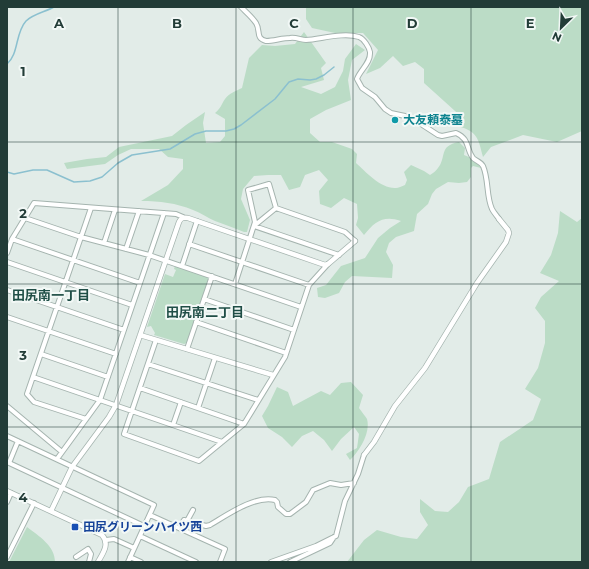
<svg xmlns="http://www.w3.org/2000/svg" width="589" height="569" viewBox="0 0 589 569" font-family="Montserrat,'Noto Sans JP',sans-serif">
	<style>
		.green { fill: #bbdcc6 }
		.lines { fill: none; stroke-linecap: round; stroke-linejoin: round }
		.stream { stroke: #8bc0cf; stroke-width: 1.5 }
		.minor-casing { stroke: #a5b4af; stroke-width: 6 }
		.tertiary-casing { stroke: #a5b4af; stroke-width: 6 }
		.minor { stroke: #fff; stroke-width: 4 }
		.tertiary { stroke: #fff; stroke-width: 4.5 }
		.grid { fill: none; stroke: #223c37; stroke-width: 1; stroke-opacity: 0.55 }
		.culture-dot { fill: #0f9aa8; stroke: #f2f8f6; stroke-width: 1.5 }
		.transit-dot { fill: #1a4fb4; stroke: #f2f8f6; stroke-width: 1.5 }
		.labels { text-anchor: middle; stroke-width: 4; stroke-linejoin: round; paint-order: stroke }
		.culture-label { font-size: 12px; font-weight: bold; fill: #0d838f; stroke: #f2f8f6; text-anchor: start }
		.transit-label { font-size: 12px; font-weight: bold; fill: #164399; stroke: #f2f8f6; text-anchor: start }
		.neighbourhood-label { font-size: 13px; font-weight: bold; fill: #1f4e46; stroke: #f2f8f6 }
		.grid-label { font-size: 13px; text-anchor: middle; font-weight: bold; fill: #223c37; stroke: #f2f8f6; stroke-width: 4; stroke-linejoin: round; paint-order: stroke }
	</style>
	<rect width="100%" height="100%" fill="#e2ece8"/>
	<path class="green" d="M306 7H582V131L557 142 523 135 491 147 483 157C478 138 478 132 458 126L465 120 424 83V69L415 62 403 66 393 56 380 68 366 74 378 50 363 33H335L312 28 306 19Z
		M304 32 326 63 321 68 324 80 301 87 321 94 335 87 343 71 345 59 356 44 365 50 352 60 348 80 351 100 326 110 310 119V133L320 142H332L352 149 357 154 356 163C366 172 381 189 396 188 398 188 402 186 405 185L407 180 404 172 411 165 424 171 430 175C433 173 436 171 438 168 447 157 438 146 459 142L465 148 464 155 481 162V168L473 166 471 168V177L467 182 459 183 448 182 436 189 432 194 428 204 417 214 414 231 396 237 389 243 386 252 393 265 392 278 352 276 345 282 339 293 325 298 318 297 317 288 326 285 341 266 365 258 378 238 390 228 401 221C384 215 375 221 364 235L356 225 358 218 357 204 344 198 331 208 320 204 319 191 328 180 319 170 305 175 300 187 289 190 281 175H268L254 176 243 189 241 199 250 220 247 232H244C235 228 225 225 215 221 208 218 201 213 193 210 176 203 160 201 141 201L168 185 183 169V159L168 157 159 149H131L118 155 105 164 67 169 64 163 87 159 106 157 119 147 172 136 186 125 205 112 203 123 206 143 220 142 225 136V119L215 113C221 108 221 105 225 99 229 93 236 91 242 88L249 58 262 45 275 46 295 44Z
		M560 211 577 222 582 218V562H347L364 540 377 530 401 537 417 539 428 525 420 512V499L435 511 448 512 459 502 468 487 489 479 500 442 533 420 541 399 525 389 538 368 545 343V321L535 308 541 297 559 281 540 273 551 255 558 233Z
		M175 266 207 277 209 280 187 343 184 344 154 335 155 333 151 326 147 327 165 274 173 277 176 270 174 269Z
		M351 382 363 395 359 408C362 412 365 416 367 419 371 433 359 451 350 460L346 454 357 448 359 434 354 427 341 439 332 451 324 440 313 431 302 436 292 447 282 437 268 428 262 416 268 406 277 387 288 392 293 406 321 391 330 395 341 383Z
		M27 527C39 536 55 546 55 562H9Z"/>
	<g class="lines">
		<path class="stream" d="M7 64C19 54 15 33 26 21 33 14 45 12 54 7
			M7 172 14 174 33 170H47L74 182 90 181 102 177 118 163 132 155 170 149 195 134 206 131H226L234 129 241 125 275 99 289 82 298 79 310 80 316 79 324 75 334 67"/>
		<g class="minor-casing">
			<path id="minor" d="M241 7C246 12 252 17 256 23 261 31 255 38 266 41 274 41 282 38 290 38 296 37 301 40 306 40 321 39 344 32 359 37 364 39 369 47 370 52 371 63 360 70 357 79L362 88 375 97 385 109 391 113 405 116 421 124 438 135 442 136 456 133C470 139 466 149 473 158 476 161 481 162 483 166 489 180 486 196 492 209 494 213 497 216 499 219
				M25 218 81 237 149 255 301 307
				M254 226 339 255
				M254 226 276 208
				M12 239 140 283
				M104 243 115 210
				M189 244 309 285
				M126 249 139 211
				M7 253 12 239 34 203 176 214 183 217
				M7 262 132 305
				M182 266 197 221
				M235 284 255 222 248 190 269 184 276 208 345 232 355 241
				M7 290 124 330
				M204 299 294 330
				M7 317 116 354
				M196 322 286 353
				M156 340 124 434 199 461 244 424 285 357 309 285 328 264
				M187 349 212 276
				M41 354 108 377
				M148 364 258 400
				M33 377 222 442
				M140 388 244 424
				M7 406 62 452
				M198 408 215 358
				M86 419 34 402 27 394 91 208
				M173 425 181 402
				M7 436 154 505 128 562
				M57 459 100 400 164 213
				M7 462 144 526
				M9 463 18 441
				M7 502 11 493
				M150 515 225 549 220 562
				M187 521 193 510
				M179 528 184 520 206 526 210 525C227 515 255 495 275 500L277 502 278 507 286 514H290L306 502 313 490 330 483 341 485 354 483
				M140 536 196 562
				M106 540 114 539 134 548
				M7 557 34 503
				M76 557 88 549 91 554 89 562
				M130 557 141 562
				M271 562 316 546 336 536 345 501 358 474 364 455
				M290 562 330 543 334 537"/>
		</g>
		<g class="tertiary-casing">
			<path id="tertiary" d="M140 335 273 375
				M364 455 374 442 395 406 425 368 477 283 506 242 509 233 508 230 499 219
				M7 491 102 535C110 544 103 553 98 562
				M51 511 72 467 109 417 116 405 179 222C181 218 183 217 188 218L325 265 328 264 355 241"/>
		</g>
		<use href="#minor" class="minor"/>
		<use href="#tertiary" class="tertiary"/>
	</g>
	<path class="grid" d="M118 7V562M236 7V562M353 7V562M471 7V562M7 142H582M7 284H582M7 427H582"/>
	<circle class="culture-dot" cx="395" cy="120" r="4"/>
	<rect class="transit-dot" x="71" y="523" width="8" height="8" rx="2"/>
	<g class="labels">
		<g class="culture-label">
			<text x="403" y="124">大友頼泰墓</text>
		</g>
		<g class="transit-label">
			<text x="83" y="531">田尻グリーンハイツ西</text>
		</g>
		<g class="neighbourhood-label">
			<text x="51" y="300">田尻南一丁目</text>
			<text x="205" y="317">田尻南二丁目</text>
		</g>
	</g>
	<g class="grid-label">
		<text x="59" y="28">A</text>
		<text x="177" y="28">B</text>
		<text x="294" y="28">C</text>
		<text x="412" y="28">D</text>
		<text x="530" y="28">E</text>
		<text x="23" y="76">1</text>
		<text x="23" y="218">2</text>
		<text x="23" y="360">3</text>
		<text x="23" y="502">4</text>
	</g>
	<rect width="589" height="569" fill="none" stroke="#223c37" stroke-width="16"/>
	<g transform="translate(561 28) rotate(204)" stroke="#f2f8f6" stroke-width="3" paint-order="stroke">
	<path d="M0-3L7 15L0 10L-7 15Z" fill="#223c37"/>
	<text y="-6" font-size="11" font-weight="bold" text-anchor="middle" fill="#223c37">N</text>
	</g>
</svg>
